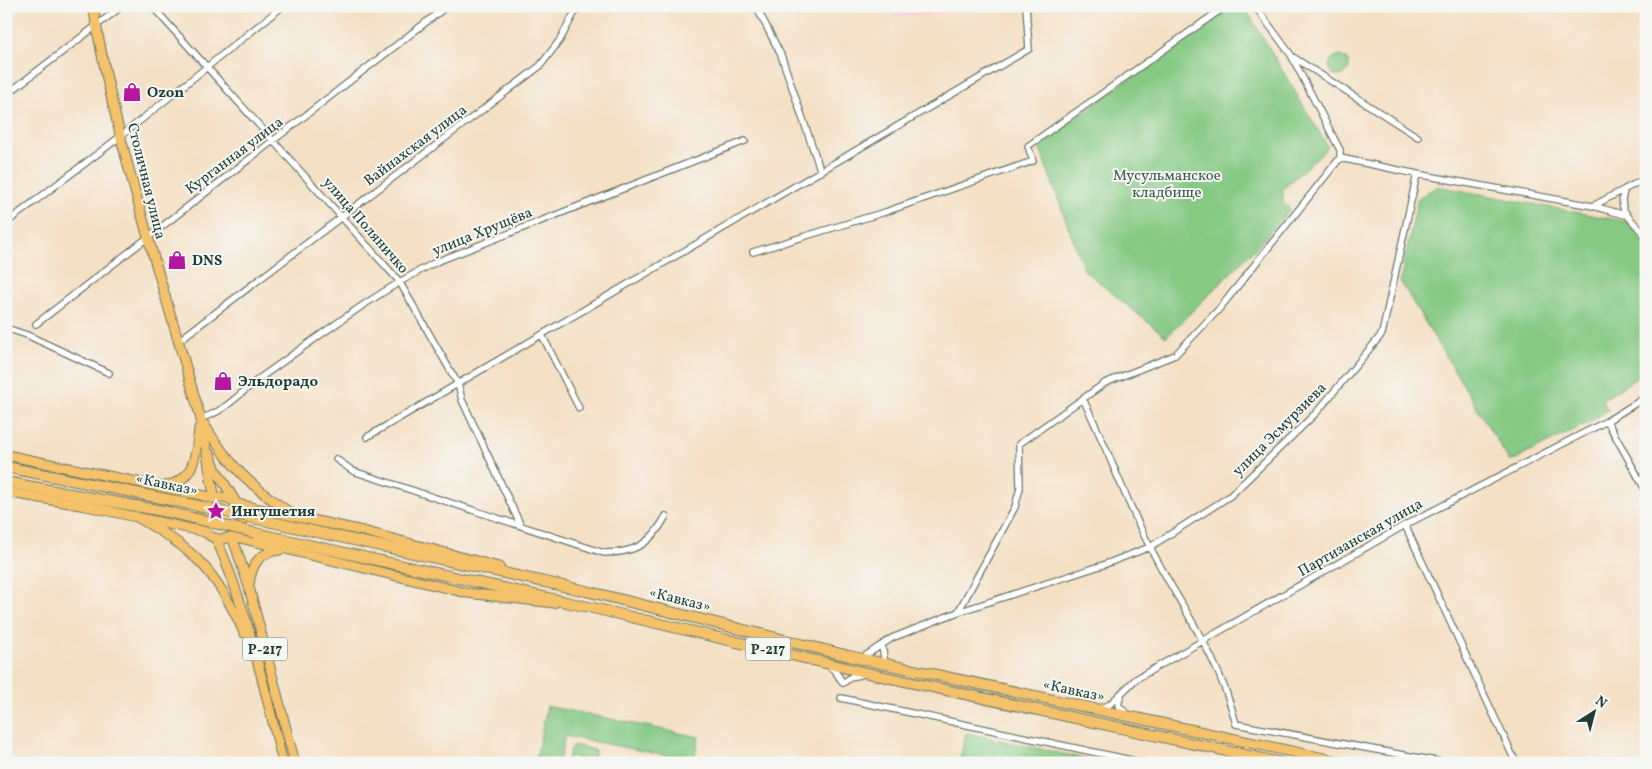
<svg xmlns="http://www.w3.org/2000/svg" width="1652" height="769" viewBox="0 0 1652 769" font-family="Vollkorn,serif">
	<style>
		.built { fill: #f6cfd6 }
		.green { fill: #85c983; stroke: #52835c }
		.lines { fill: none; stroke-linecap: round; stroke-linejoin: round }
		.street-casing { stroke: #6a7667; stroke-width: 8 }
		.primary-casing { stroke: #6a7667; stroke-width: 11 }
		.highway-casing { stroke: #6a7667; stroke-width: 12 }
		.street { stroke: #fff; stroke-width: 5.5 }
		.primary { stroke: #f3c26a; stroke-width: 9 }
		.highway { stroke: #f3c26a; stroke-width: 10 }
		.highway-bridge-casing { stroke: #6a7667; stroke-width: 12; stroke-linecap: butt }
		.highway-bridge { stroke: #f3c26a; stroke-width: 10 }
		.labels { text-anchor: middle; stroke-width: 4; stroke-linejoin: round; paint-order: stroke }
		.shield { fill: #f6f6f2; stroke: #60746d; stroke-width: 1 }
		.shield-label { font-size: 14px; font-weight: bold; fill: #1f3d34 }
		.poi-label { font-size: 15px; font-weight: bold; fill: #1f3d34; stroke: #f6f6f2; text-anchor: start }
		.street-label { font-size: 15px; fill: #1f3d34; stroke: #f6f6f2 }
		.park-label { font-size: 15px; fill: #386048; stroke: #f6f6f2 }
	</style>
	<rect width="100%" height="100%" fill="#f6f6f2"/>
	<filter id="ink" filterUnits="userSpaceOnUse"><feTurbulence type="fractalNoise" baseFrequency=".02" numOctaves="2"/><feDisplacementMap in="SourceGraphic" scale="10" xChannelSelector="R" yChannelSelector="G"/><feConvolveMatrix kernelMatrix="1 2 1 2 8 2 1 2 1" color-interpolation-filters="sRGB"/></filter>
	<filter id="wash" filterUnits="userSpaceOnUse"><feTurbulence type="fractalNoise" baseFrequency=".0096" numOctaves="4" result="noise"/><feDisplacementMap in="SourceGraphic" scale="20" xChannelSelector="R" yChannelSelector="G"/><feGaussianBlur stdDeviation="1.12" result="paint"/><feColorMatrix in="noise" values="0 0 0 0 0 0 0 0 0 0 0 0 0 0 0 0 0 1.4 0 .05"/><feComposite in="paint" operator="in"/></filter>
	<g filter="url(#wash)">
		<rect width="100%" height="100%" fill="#f4e0c5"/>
		<path class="built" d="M893 6H1012V9L895 17Z"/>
		<path class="green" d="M1232 6H1244L1328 147 1283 189V203L1290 209 1256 248 1166 337 1084 270 1038 144Z
			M1329 66a10 10 0 1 1 20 0a10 10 0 1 1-20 0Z
			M1438 186 1628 222 1646 244V372L1602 400 1608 410 1588 423 1510 462 1400 281 1418 198Z
			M547 706 699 737 694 761 565 736 559 763H535Z
			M966 733 1106 763H959Z
			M574 745 595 750 594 763 570 756 567 763 570 748Z"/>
	</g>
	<g filter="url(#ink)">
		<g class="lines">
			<g class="street-casing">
				<path id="street" d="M152 6 399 281 458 384 462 400 520 524
					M756 6 781 55 821 172
					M1293 57 1418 137
					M6 95 122 6
					M1340 158 1417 174 1593 206 1646 178
					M1625 189C1615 211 1633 220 1646 236
					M1593 206 1625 215
					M6 223 121 136 283 6
					M753 252 885 212 1033 161 1028 146 1226 6
					M36 324 447 6
					M6 328 27 335 109 373
					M542 335 579 408
					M177 342 540 66 560 40 578 6
					M1083 399C1107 447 1125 499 1150 547 1181 608 1219 655 1236 724L1447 763
					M200 418C223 414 241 392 260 378 317 338 373 294 436 262L745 141
					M1607 421 1646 491
					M367 437 1029 49 1026 6
					M336 459 353 471 604 553C635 553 651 544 666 516
					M1405 525 1516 763
					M958 612 1015 507 1020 488 1019 444 1105 383 1175 355 1220 308 1340 158V150L1291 55 1255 6
					M882 646 885 663
					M862 658 892 638 958 612 1103 565 1150 547 1230 496 1317 412 1382 334 1417 174
					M830 667 835 671 843 683 851 677 863 674
					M1121 695 1118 705 1127 714
					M841 698 1145 763
					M1099 708 1109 705 1136 679 1405 525 1607 421 1646 397"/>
			</g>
			<g class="primary-casing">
				<path id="primary" d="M204 424C230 467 251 486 292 514
					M210 454 216 470 237 504 363 531 499 567
					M6 455 215 498C208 471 207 442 200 416 162 280 116 146 93 6
					M165 486C196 481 196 452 199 428
					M6 492 86 506 205 532
					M200 518a21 21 0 1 1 42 0a21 21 0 1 1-42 0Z
					M135 516C193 548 217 571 244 633
					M232 536 467 593 554 603
					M232 536 249 587 295 763
					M216 538C247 609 264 687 283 763
					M249 584C252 564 259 552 280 550"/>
			</g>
			<g class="highway-casing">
				<path id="highway" d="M6 467 171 500
					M6 482 168 512
					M258 519 586 591 849 656 1345 763
					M255 533 593 608 872 674 1282 763"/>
			</g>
			<use href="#street" class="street"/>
			<use href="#primary" class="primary"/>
			<use href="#highway" class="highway"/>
			<g class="highway-bridge-casing">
				<path id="highway-bridge" d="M171 500 258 519
					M168 512 255 533"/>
			</g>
			<use href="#highway-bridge" class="highway-bridge"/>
		</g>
	</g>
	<defs>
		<g id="shop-bare" transform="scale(1.5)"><path d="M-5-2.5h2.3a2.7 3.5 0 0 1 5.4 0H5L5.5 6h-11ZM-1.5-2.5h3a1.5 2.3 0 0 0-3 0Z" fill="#b5179e" stroke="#f6f6f2" stroke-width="2.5" paint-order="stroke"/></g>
		<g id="sight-bare" transform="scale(1.5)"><path d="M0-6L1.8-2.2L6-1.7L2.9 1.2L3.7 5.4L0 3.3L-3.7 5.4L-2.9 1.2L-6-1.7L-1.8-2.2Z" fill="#b5179e" stroke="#f6f6f2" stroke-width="2.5" paint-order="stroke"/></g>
	</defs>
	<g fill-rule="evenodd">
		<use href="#shop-bare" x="132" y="92"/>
		<use href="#shop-bare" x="177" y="260"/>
		<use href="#shop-bare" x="223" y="381"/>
		<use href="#sight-bare" x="216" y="511"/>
	</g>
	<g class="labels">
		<g class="shield">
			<rect x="242.5" y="637.5" width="45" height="23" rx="4"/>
			<rect x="745.5" y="637.5" width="45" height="23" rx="4"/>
		</g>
		<g class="shield-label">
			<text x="265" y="654">Р-217</text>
			<text x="768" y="654">Р-217</text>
		</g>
		<g class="poi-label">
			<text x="147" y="97">Ozon</text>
			<text x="192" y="265">DNS</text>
			<text x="238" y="386">Эльдорадо</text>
			<text x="231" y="516">Ингушетия</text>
		</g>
		<g class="street-label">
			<text transform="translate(415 145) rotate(-37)" y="5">Вайнахская улица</text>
			<text transform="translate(234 155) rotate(-37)" y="5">Курганная улица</text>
			<text transform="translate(147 181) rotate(76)" y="5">Столичная улица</text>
			<text transform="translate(366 225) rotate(49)" y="5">улица Поляничко</text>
			<text transform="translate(482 231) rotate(-22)" y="5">улица Хрущёва</text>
			<text transform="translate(1279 429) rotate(-45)" y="5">улица Эсмурзиева</text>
			<text transform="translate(167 484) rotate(12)" y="5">«Кавказ»</text>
			<text transform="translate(1360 537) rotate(-30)" y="5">Партизанская улица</text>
			<text transform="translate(680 599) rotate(14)" y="5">«Кавказ»</text>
			<text transform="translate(1074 690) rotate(12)" y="5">«Кавказ»</text>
		</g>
		<g class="park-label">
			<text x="1167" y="180">Мусульманское<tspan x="1167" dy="17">кладбище</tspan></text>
		</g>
	</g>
	<rect width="1652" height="769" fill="none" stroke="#f6f6f2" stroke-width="25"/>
	<g transform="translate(1594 712) rotate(36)" stroke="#f6f6f2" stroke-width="4" paint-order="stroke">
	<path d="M0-4L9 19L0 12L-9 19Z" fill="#1f3d34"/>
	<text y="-8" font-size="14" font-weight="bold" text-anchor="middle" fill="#1f3d34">N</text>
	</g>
</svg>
